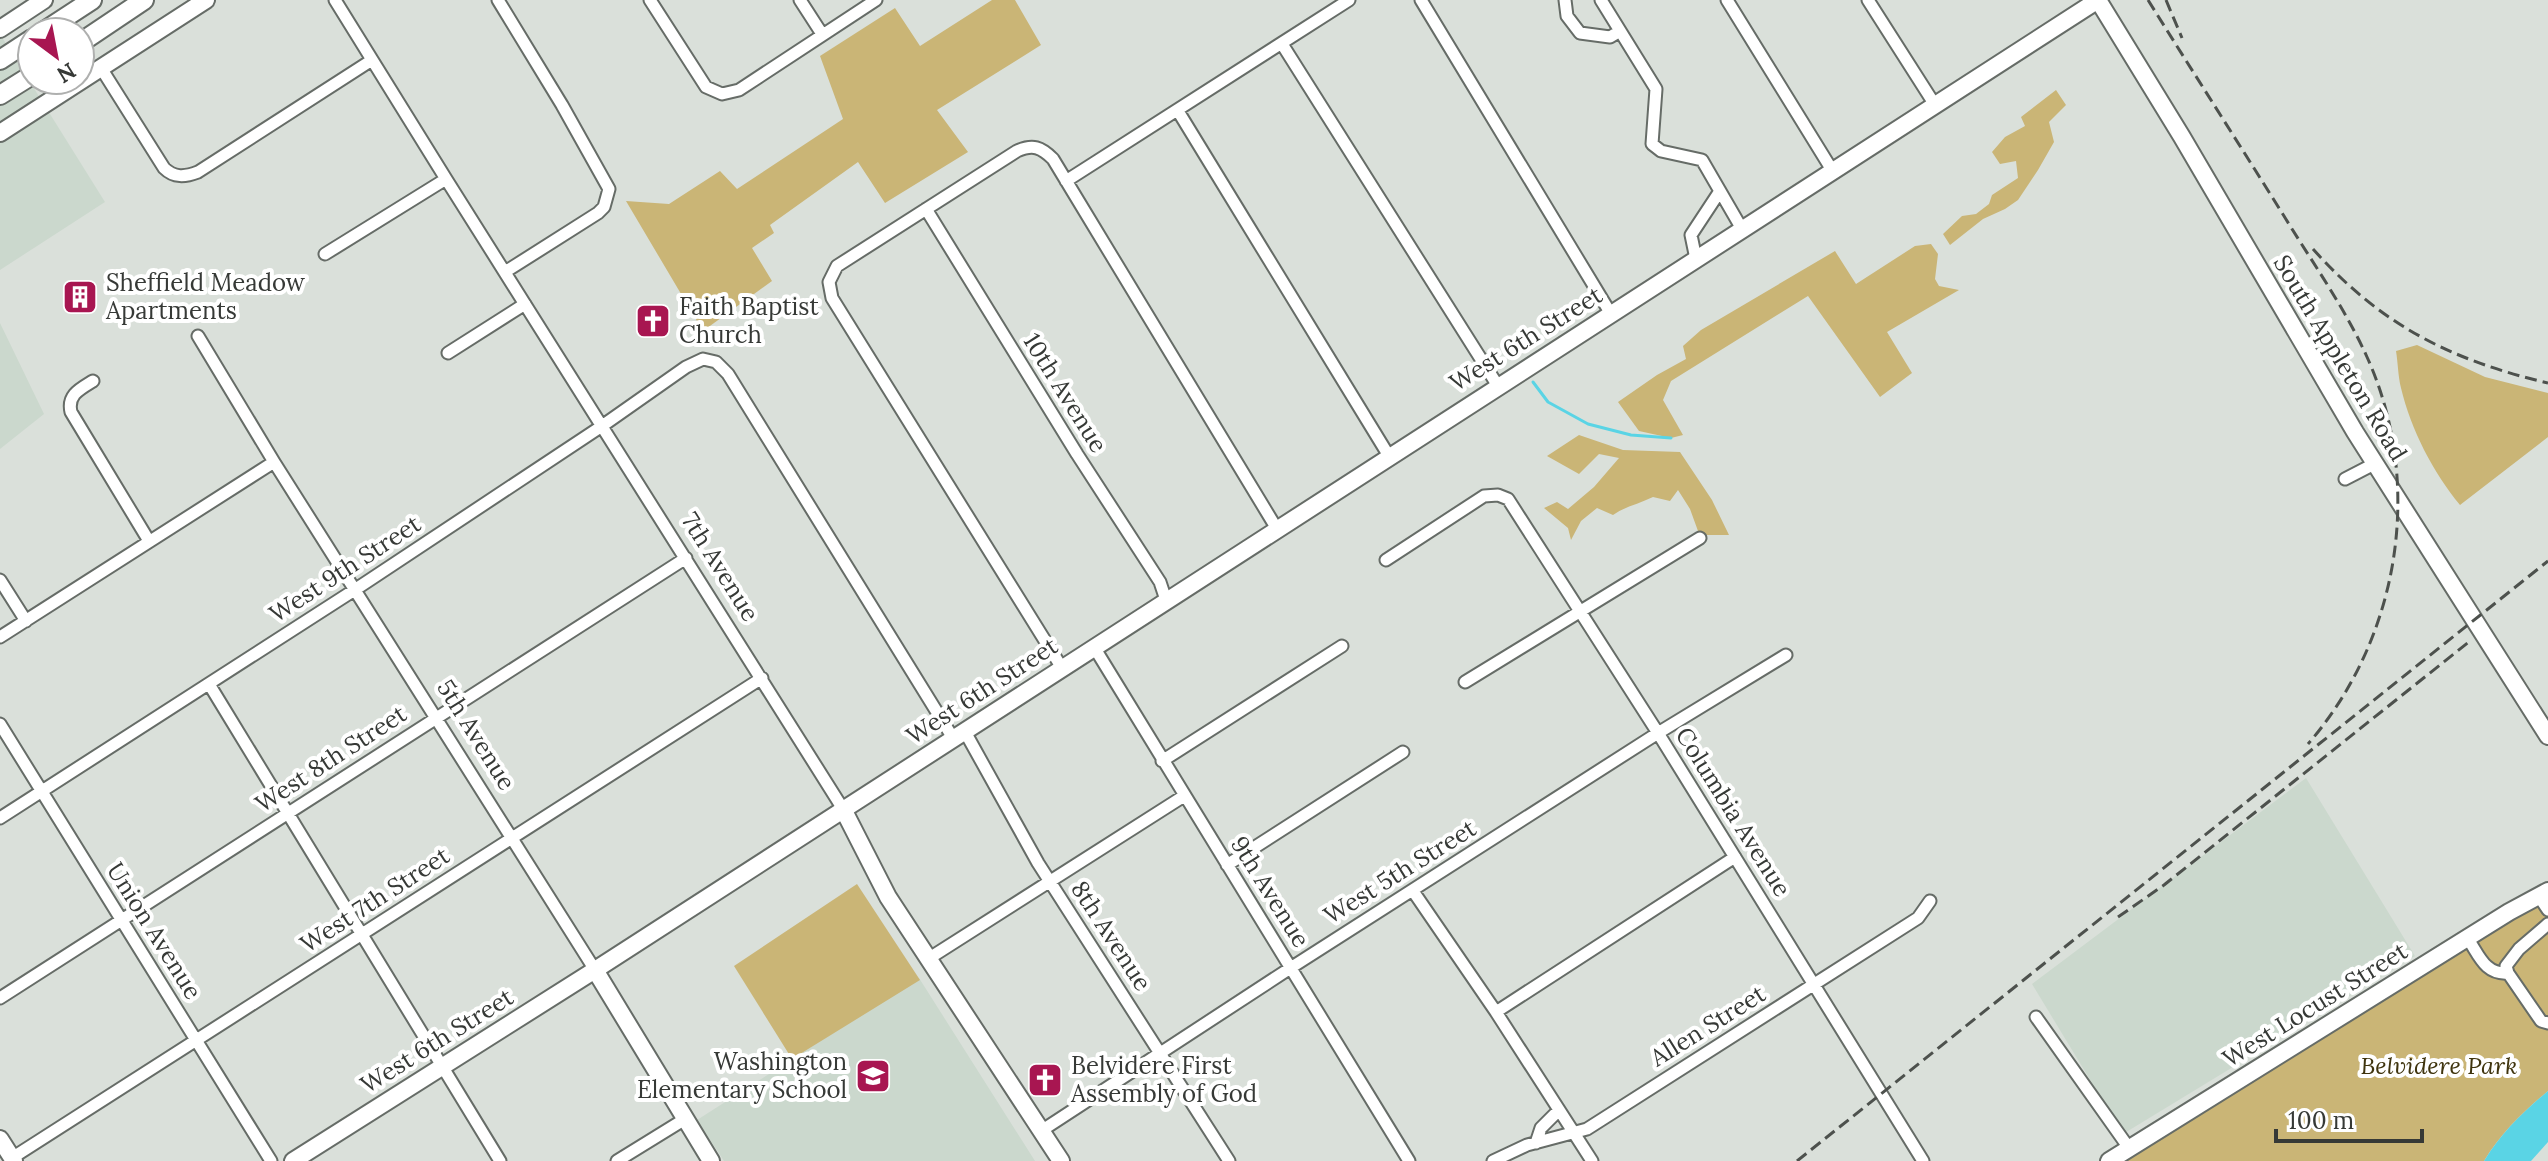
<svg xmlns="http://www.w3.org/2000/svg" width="2548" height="1161" viewBox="0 0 2548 1161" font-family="Lora,serif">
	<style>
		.built { fill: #cbd8cd }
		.green { fill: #cab576 }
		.water { fill: #5ad4e5 }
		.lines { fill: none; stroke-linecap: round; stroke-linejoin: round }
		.stream { stroke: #5ad4e5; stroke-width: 3 }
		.street-casing { stroke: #666c67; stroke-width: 15 }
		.secondary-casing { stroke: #666c67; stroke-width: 20 }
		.primary-casing { stroke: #666c67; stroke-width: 22 }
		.street { stroke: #fff; stroke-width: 11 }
		.secondary { stroke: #fff; stroke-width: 16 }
		.primary { stroke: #fff; stroke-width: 18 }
		.rail { stroke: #4d514d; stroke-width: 3; stroke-dasharray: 12 6; stroke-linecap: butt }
		.labels { text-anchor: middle; stroke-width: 8; stroke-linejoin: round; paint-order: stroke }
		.poi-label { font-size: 24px; fill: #363936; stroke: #fff; text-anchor: start }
		.street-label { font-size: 24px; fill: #363936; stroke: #fff }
		.park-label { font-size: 24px; font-style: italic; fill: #3f340e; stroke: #fff }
	</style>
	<rect width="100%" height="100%" fill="#dae0da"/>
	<path class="built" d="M0 34 105 202 0 270Z
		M0 323 44 414 0 449Z
		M2306 778 2415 956 2123 1134 2032 984Z
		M919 978 1035 1161H724L697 1120Z"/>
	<path class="green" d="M992 0H1015L1041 45 937 110 968 152 885 203 858 162 770 225 774 233 752 248 772 281 703 331 626 201 669 204 720 171 737 189 843 119 820 56 895 8 920 46Z
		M2056 90 2066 105 2049 122 2054 142 2038 170 2018 200 2005 209 1983 219 1950 245 1943 234 1962 216 1976 214 1989 204 1992 195 2018 178 2016 161 2000 164 1992 152 2005 137 2025 126 2021 117Z
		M1931 244 1938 254 1935 279 1939 286 1959 290 1887 332 1912 373 1880 397 1808 296 1671 381 1663 400 1683 435 1671 438 1639 431 1618 402 1657 375 1686 359 1683 346 1701 330 1835 251 1856 284 1915 246Z
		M2417 345 2485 377 2548 393V437L2460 505C2433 472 2411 430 2401 388 2398 376 2398 363 2396 351Z
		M1579 435 1623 450 1680 452 1712 500 1729 535H1707L1698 531 1690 509 1678 490 1670 501 1653 497C1639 504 1626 506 1613 515L1597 508 1581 521 1571 540 1568 528 1544 508 1557 502 1568 509 1594 487 1619 458 1599 454 1579 474 1547 456Z
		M857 884 920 980 792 1059 734 966Z
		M2548 891V1091C2523 1112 2501 1133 2484 1161H2109Z"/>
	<path class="water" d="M2548 1091V1142L2531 1161H2484C2501 1133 2523 1112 2548 1091Z"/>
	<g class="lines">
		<path class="stream" d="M1533 382 1548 402 1588 424 1631 435 1671 438"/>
		<g class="street-casing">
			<path id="street" d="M335 0 446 179 843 809
				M498 0 562 105 609 189 604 207 598 213 505 272
				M650 0 706 87 722 94 739 90 876 0
				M800 0 822 34
				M1421 0 1611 314
				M1565 0 1567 16 1580 33 1610 37 1620 31
				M1601 0 1656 89 1652 144 1661 151 1702 160 1742 229
				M1727 0 1832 170
				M1868 0 1935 105
				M1282 44 1498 386
				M101 68 164 168C174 178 185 177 198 172L372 60
				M1178 111 1389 456
				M1066 181 1349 0
				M926 209 1077 454 1160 582 1166 600
				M325 254 446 179
				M1696 259 1691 235 1720 191
				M198 336 274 462 595 970
				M448 353 525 304
				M93 381C80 389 67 395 71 412L149 541
				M2345 479 2374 464
				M1386 560 1484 496 1498 495 1508 499 1658 733 1923 1161
				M0 580 26 621
				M0 637 274 462
				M1094 647 1409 1161
				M1062 668 832 298 829 282 837 266 1017 151C1033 144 1041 147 1053 159L1277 529
				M1465 682 1700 538
				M209 684 500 1161
				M0 724 271 1161
				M964 730 1038 863 1229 1161
				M1162 761 1342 646
				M0 818 356 589 602 426 686 367 703 359 716 362 728 374 953 738
				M1227 865 1403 752
				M1413 891 1496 1012 1592 1161
				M2538 895 2548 910
				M2548 924 2519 949 2506 966 2508 973 2541 1021 2548 1023
				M2468 939C2479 955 2485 975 2508 973
				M928 959 1184 796
				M0 998 686 558
				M1496 1012 1735 857
				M2036 1017 2129 1148
				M1041 1131 1292 967 1658 733 1786 655
				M1536 1143 1541 1128 1558 1111
				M12 1158 762 678
				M617 1161 685 1119
				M1493 1161 1527 1145 1587 1129 1918 918 1930 901"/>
		</g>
		<g class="secondary-casing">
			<path id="secondary" d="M2098 0 2182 137 2355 432 2548 736
				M0 29 44 0
				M0 133 206 0
				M843 809 888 897 1061 1161
				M595 970 711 1161
				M0 1139 14 1161
				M293 1161 595 970 2098 0
				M2109 1161 2509 912 2548 891"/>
		</g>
		<g class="primary-casing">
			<path id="primary" d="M43 32 92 0
				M80 43 144 0
				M0 60 32 39
				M0 95 32 75"/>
		</g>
		<use href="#street" class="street"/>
		<use href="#secondary" class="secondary"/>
		<use href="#primary" class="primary"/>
		<path class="rail" d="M2148 0C2193 72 2239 144 2284 216 2312 262 2345 308 2367 357 2425 485 2399 639 2308 744
			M2166 0 2182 38
			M2313 249C2381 325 2450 360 2548 383
			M2118 917 2164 885 2470 641
			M1797 1161 2548 561"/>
	</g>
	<defs>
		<g id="building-square" transform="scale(1.8)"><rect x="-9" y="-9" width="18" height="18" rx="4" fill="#a81651" stroke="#fff"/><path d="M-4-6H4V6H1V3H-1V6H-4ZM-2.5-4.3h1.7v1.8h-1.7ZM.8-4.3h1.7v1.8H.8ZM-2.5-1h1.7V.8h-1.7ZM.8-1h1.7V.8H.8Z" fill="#fff"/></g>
		<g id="church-square" transform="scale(1.8)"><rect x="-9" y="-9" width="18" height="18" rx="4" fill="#a81651" stroke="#fff"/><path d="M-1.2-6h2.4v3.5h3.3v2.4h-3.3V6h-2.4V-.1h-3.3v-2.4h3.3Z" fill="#fff"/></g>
		<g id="school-square" transform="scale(1.8)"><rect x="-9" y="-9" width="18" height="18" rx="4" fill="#a81651" stroke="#fff"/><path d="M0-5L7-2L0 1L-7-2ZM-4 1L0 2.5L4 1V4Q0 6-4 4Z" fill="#fff"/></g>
	</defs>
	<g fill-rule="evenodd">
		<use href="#building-square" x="80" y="297"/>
		<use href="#church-square" x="653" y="321"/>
		<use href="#school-square" x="873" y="1076"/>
		<use href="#church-square" x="1045" y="1080"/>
	</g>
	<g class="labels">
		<g class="poi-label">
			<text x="106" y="291">Sheffield Meadow<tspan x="106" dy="28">Apartments</tspan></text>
			<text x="679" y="315">Faith Baptist<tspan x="679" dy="28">Church</tspan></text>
			<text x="847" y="1070" text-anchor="end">Washington<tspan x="847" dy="28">Elementary School</tspan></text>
			<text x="1071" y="1074">Belvidere First<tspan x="1071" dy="28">Assembly of God</tspan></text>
		</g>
		<g class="street-label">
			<text transform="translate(1526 339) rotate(-32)" y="8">West 6th Street</text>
			<text transform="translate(2340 358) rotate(59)" y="8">South Appleton Road</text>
			<text transform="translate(1065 393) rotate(58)" y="8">10th Avenue</text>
			<text transform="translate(720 567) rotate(58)" y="8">7th Avenue</text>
			<text transform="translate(345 569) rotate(-33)" y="8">West 9th Street</text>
			<text transform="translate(982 691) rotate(-33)" y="8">West 6th Street</text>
			<text transform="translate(476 735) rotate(58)" y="8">5th Avenue</text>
			<text transform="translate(331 759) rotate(-33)" y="8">West 8th Street</text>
			<text transform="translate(1733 812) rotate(58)" y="8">Columbia Avenue</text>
			<text transform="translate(1400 872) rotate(-32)" y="8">West 5th Street</text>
			<text transform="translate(1270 892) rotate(58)" y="8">9th Avenue</text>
			<text transform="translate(375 900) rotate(-33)" y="8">West 7th Street</text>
			<text transform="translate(154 931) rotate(58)" y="8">Union Avenue</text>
			<text transform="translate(1111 936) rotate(57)" y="8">8th Avenue</text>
			<text transform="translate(2315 1005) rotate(-32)" y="8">West Locust Street</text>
			<text transform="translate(1708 1026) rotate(-32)" y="8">Allen Street</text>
			<text transform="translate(437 1041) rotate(-32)" y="8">West 6th Street</text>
		</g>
		<g class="park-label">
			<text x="2439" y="1074">Belvidere Park</text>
		</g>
	</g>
	<g transform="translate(56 56) rotate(148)"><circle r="38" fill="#ffffff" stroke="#afb0af" stroke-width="2"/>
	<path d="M0-6L14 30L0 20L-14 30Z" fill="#a81651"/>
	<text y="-12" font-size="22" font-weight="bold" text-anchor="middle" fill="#363936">N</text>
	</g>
	<path d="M2276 1129v12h146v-12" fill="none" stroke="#363936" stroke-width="4"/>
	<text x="2288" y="1129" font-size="24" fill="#363936" stroke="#ffffff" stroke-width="6" paint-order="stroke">100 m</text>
</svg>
